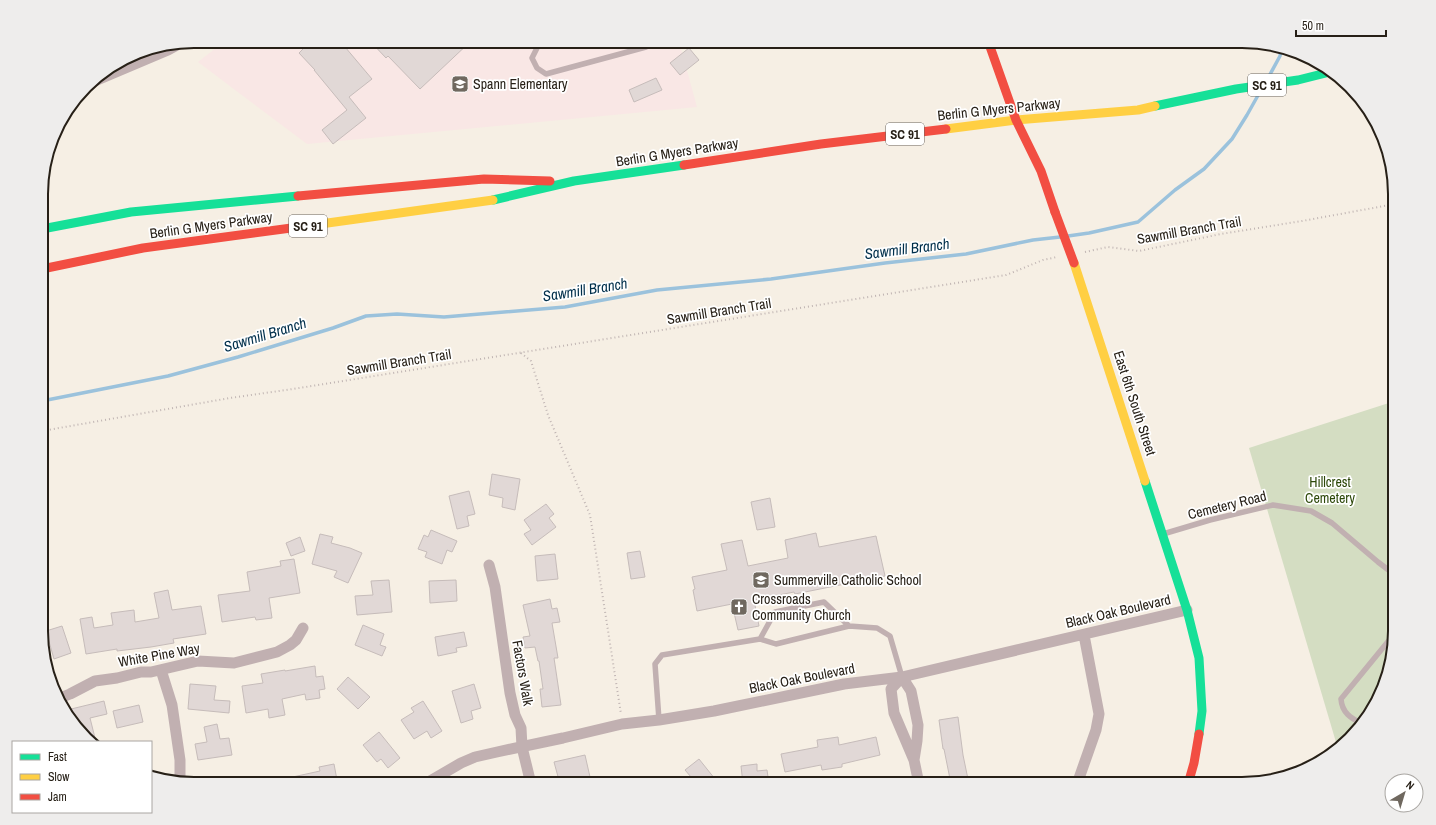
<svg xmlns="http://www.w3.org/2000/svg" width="1436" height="825" viewBox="0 0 1436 825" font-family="'Archivo Narrow',sans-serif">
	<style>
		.education { fill: #f9e7e5 }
		.green { fill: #d4ddc2 }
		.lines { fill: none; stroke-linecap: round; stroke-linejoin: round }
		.stream { stroke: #9bc2dc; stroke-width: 3.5 }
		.building { fill: #e1d8d6; stroke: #c6bcba }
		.path { stroke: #c0b5b3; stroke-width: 2; stroke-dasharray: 1 3; stroke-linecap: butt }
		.lane { stroke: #c1b0b1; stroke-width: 5.5 }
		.street { stroke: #c1b0b1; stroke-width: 11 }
		.fast { stroke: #16e098; stroke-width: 9 }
		.slow { stroke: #ffcf43; stroke-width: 9 }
		.jam { stroke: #f24e42; stroke-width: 9 }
		.jam-bridge { stroke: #f24e42; stroke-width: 9 }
		.labels { text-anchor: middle; stroke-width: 3.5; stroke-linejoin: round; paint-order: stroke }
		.shield { fill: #fff; stroke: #68635d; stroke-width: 1 }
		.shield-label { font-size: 13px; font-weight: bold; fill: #272017 }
		.poi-label { font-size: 14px; fill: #272017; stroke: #fff; text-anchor: start }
		.street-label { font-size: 14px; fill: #272017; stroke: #fff }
		.park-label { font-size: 14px; fill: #2d4809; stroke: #fff }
		.water-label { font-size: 15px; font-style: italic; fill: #002f4b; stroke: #fff }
		.rim { fill: none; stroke: #272017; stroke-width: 2 }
	</style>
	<rect width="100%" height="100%" fill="#f6efe4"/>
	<path class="education" d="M225 41H679L697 107 307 144 198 62Z"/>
	<path class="green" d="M1395 401V641L1375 707 1350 739 1338 749 1249 448Z"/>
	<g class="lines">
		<path class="stream" d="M1267 80 1280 56 1282 46
			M1068 236 1089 233 1138 222 1175 190 1204 169 1232 139 1247 115 1261 90
			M42 401 168 376 238 357 333 328 366 316 397 314 444 317 565 307 657 290 771 279 885 263 966 254 1033 240 1060 237"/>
	</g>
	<path class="building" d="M311 41H340L372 79 349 97 366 118 333 144 322 130 347 110 314 70H315L299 53Z
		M370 41H471L420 89 388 56 386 58Z
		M689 48 699 60 680 75 670 63Z
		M656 78 662 90 634 102 629 90Z
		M492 474 520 479 515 510 502 507 503 498 489 495Z
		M469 491 475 514 467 516 469 526 457 529 449 496Z
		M770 498 775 527 757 530 751 502Z
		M546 504 554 514 549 518 556 527 532 545 524 534 531 530 524 520Z
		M431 530 457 541 452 552 447 550 442 564 425 557 427 552 418 549 424 535 428 537Z
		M816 533 819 547 876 536 885 576 795 594 794 592 754 600 759 626 738 630 732 604 697 611 693 590 695 589 692 577 727 570 721 544 742 540 748 566 788 558 785 540Z
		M320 534 333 537 331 543 350 548 362 553 348 583 334 577 337 571 312 564Z
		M300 537 305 551 291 556 286 543Z
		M640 551 645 577 631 579 627 553Z
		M555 554 558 579 537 581 535 556Z
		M294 559 300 593 269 598 272 618 256 620 255 617 222 622 218 595 250 591 247 572 281 566 280 561Z
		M389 580 392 612 357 615 355 596 373 595 371 581Z
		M456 580 457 601 430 603 429 581Z
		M168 590 172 610 201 606 206 634 173 639 174 643 151 647 117 651V649L86 654 80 619 92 617 94 628 113 625 111 613 134 610 135 622 159 618 154 593Z
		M550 599 552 609 557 608 560 622 552 623 558 658H554L561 705 542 707 540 689H543L539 661H538L535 647 525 648 523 637 530 636 523 605Z
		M363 625 384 634 380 645 386 647 382 656 355 645Z
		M62 626 71 653 54 659 46 631Z
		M464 632 467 646 456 648 457 652 438 656 435 637Z
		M315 666 316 677 323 676 325 689 319 690 320 698 306 700 305 694 282 699 285 715 269 718 268 709 246 713 242 686 263 683 261 674 285 670V671Z
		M348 677 370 697 358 709 337 689Z
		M190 684 216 686 214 700 230 701 229 713 188 709Z
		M474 684 481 708 471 711 473 719 461 723 452 691Z
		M104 701 107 714 90 718 96 742H94L69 718 67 710Z
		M423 701 442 731 431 738 427 731 414 739 401 720 414 712 411 708Z
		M139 705 143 722 117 728 113 711Z
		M958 717 963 755 969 784H951L944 749H943L939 720Z
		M217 724 220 739 229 738 232 755 198 760 195 744 207 742 204 727Z
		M379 732 400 758 388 768 381 759 377 762 363 745Z
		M838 737 839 745 876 737 880 755 842 764V767L822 770 821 765 785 772 781 754 818 747 817 740Z
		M585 755 590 777 560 784 554 762Z
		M699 759 719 784H697L685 770Z
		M334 764 337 780 319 784H279V780L320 771 319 767Z
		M757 764V771L767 770 769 784H743L741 766Z"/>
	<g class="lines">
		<path class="path" d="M1085 252 1108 247 1139 251 1221 234 1302 221 1395 204
			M521 353 531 361 548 415 590 515 621 714
			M42 431 230 398 293 389 1006 275 1043 260 1057 257"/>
		<path class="lane" d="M545 41 540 42 532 58 537 68 546 74 646 47 647 41
			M1163 534 1210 520 1273 505 1311 511 1332 523 1378 562 1395 575
			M760 639 775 612 824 602 849 626
			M659 720 655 664 662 655 760 639 776 644 849 626 877 628 890 636 902 677
			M1362 724C1351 718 1342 713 1341 699L1395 633"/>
		<path class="street" d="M90 83 168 50 179 44
			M489 565 495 587 510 693 515 715 521 728 522 747 531 784
			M161 670 172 705 180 760V782
			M902 677 911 691 918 725 917 741 914 760 894 713 891 689Z
			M60 698 70 694 95 681 117 678 141 672H151L198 661 234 663 277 652 290 645 296 640 303 628
			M914 760 919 784
			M425 784 461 763 475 757 497 752 563 738 622 724 659 720 714 711 844 684 902 677 1187 610
			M1077 784 1096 730 1099 714 1084 635"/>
		<path class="fast" d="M1155 106 1236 89 1298 80 1330 72
			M493 200 574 181 684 165
			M42 229 131 212 298 196
			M1145 481 1187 610 1199 658 1202 711 1199 734"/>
		<path class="slow" d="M946 129 1016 120 1138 110 1155 106
			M306 226 493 200
			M1074 263 1145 481"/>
		<path class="jam" d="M988 41 1016 120 1041 171 1055 212
			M684 165 821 144 946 129
			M298 196 484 179 550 181
			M42 269 143 248 306 226
			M1188 784 1194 763 1199 734"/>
		<path class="jam-bridge" d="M1055 212 1074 263"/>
	</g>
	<defs>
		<g id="school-square" transform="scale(0.9)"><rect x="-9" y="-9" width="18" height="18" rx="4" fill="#6f685f" stroke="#fff"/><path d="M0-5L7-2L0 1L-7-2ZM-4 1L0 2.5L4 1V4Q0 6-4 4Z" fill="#fff"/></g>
		<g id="church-square" transform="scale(0.9)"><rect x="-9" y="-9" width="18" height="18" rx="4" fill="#6f685f" stroke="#fff"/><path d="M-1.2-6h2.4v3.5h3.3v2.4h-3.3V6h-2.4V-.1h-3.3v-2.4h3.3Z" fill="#fff"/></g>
	</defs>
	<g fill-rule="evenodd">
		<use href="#school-square" x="460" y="84"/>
		<use href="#school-square" x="761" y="580"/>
		<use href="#church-square" x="739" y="607"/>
	</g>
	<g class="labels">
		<g class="shield">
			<rect x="1248" y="74" width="38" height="22" rx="3"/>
			<rect x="886" y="123" width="38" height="22" rx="3"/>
			<rect x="289" y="215" width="38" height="22" rx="3"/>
		</g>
		<g class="shield-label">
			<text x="1267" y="90">SC 91</text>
			<text x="905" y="139">SC 91</text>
			<text x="308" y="231">SC 91</text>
		</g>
		<g class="poi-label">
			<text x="473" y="89">Spann Elementary</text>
			<text x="774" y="585">Summerville Catholic School</text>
			<text x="752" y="604">Crossroads<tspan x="752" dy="16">Community Church</tspan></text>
		</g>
		<g class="street-label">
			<text transform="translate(999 109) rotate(-6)" y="5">Berlin G Myers Parkway</text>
			<text transform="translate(677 152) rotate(-9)" y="5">Berlin G Myers Parkway</text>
			<text transform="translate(211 225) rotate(-8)" y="5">Berlin G Myers Parkway</text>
			<text transform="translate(1189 230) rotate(-10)" y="5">Sawmill Branch Trail</text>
			<text transform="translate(719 311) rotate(-9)" y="5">Sawmill Branch Trail</text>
			<text transform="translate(399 362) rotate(-9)" y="5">Sawmill Branch Trail</text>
			<text transform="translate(1135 403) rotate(72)" y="5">East 6th South Street</text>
			<text transform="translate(1227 505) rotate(-14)" y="5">Cemetery Road</text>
			<text transform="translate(1118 611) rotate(-13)" y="5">Black Oak Boulevard</text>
			<text transform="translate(159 655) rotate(-10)" y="5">White Pine Way</text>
			<text transform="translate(523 673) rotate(80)" y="5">Factors Walk</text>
			<text transform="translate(802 678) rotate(-11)" y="5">Black Oak Boulevard</text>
		</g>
		<g class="park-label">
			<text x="1330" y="487">Hillcrest<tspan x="1330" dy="16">Cemetery</tspan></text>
		</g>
		<g class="water-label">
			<text transform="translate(907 249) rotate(-7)" y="5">Sawmill Branch</text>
			<text transform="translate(585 290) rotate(-9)" y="5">Sawmill Branch</text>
			<text transform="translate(265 335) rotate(-17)" y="5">Sawmill Branch</text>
		</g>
	</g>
	<path d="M0 0H1436V825H0ZM194 48H1242A146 146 0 0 1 1388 194V631A146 146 0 0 1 1242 777H194A146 146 0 0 1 48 631V194A146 146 0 0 1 194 48Z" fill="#eeedec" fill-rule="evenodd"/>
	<path class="rim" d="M194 48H1242A146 146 0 0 1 1388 194V631A146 146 0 0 1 1242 777H194A146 146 0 0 1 48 631V194A146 146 0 0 1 194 48Z"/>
	<rect x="12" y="741" width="140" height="72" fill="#ffffff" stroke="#a9a6a2"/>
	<rect x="20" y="754" width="20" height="6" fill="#16e098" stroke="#a9a6a2"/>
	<text x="48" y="761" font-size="12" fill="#272017">Fast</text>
	<rect x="20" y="774" width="20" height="6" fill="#ffcf43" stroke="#a9a6a2"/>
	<text x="48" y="781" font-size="12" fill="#272017">Slow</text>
	<rect x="20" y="794" width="20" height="6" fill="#f24e42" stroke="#a9a6a2"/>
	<text x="48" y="801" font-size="12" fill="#272017">Jam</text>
	<g transform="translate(1404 793) rotate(38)"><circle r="19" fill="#ffffff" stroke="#a9a6a2"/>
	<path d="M0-3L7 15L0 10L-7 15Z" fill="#6f685f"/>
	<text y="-6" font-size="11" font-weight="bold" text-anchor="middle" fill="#272017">N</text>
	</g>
	<path d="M1296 30v6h90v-6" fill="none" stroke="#272017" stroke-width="2"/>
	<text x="1302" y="30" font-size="12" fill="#272017" stroke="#ffffff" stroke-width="3" paint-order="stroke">50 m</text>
</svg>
